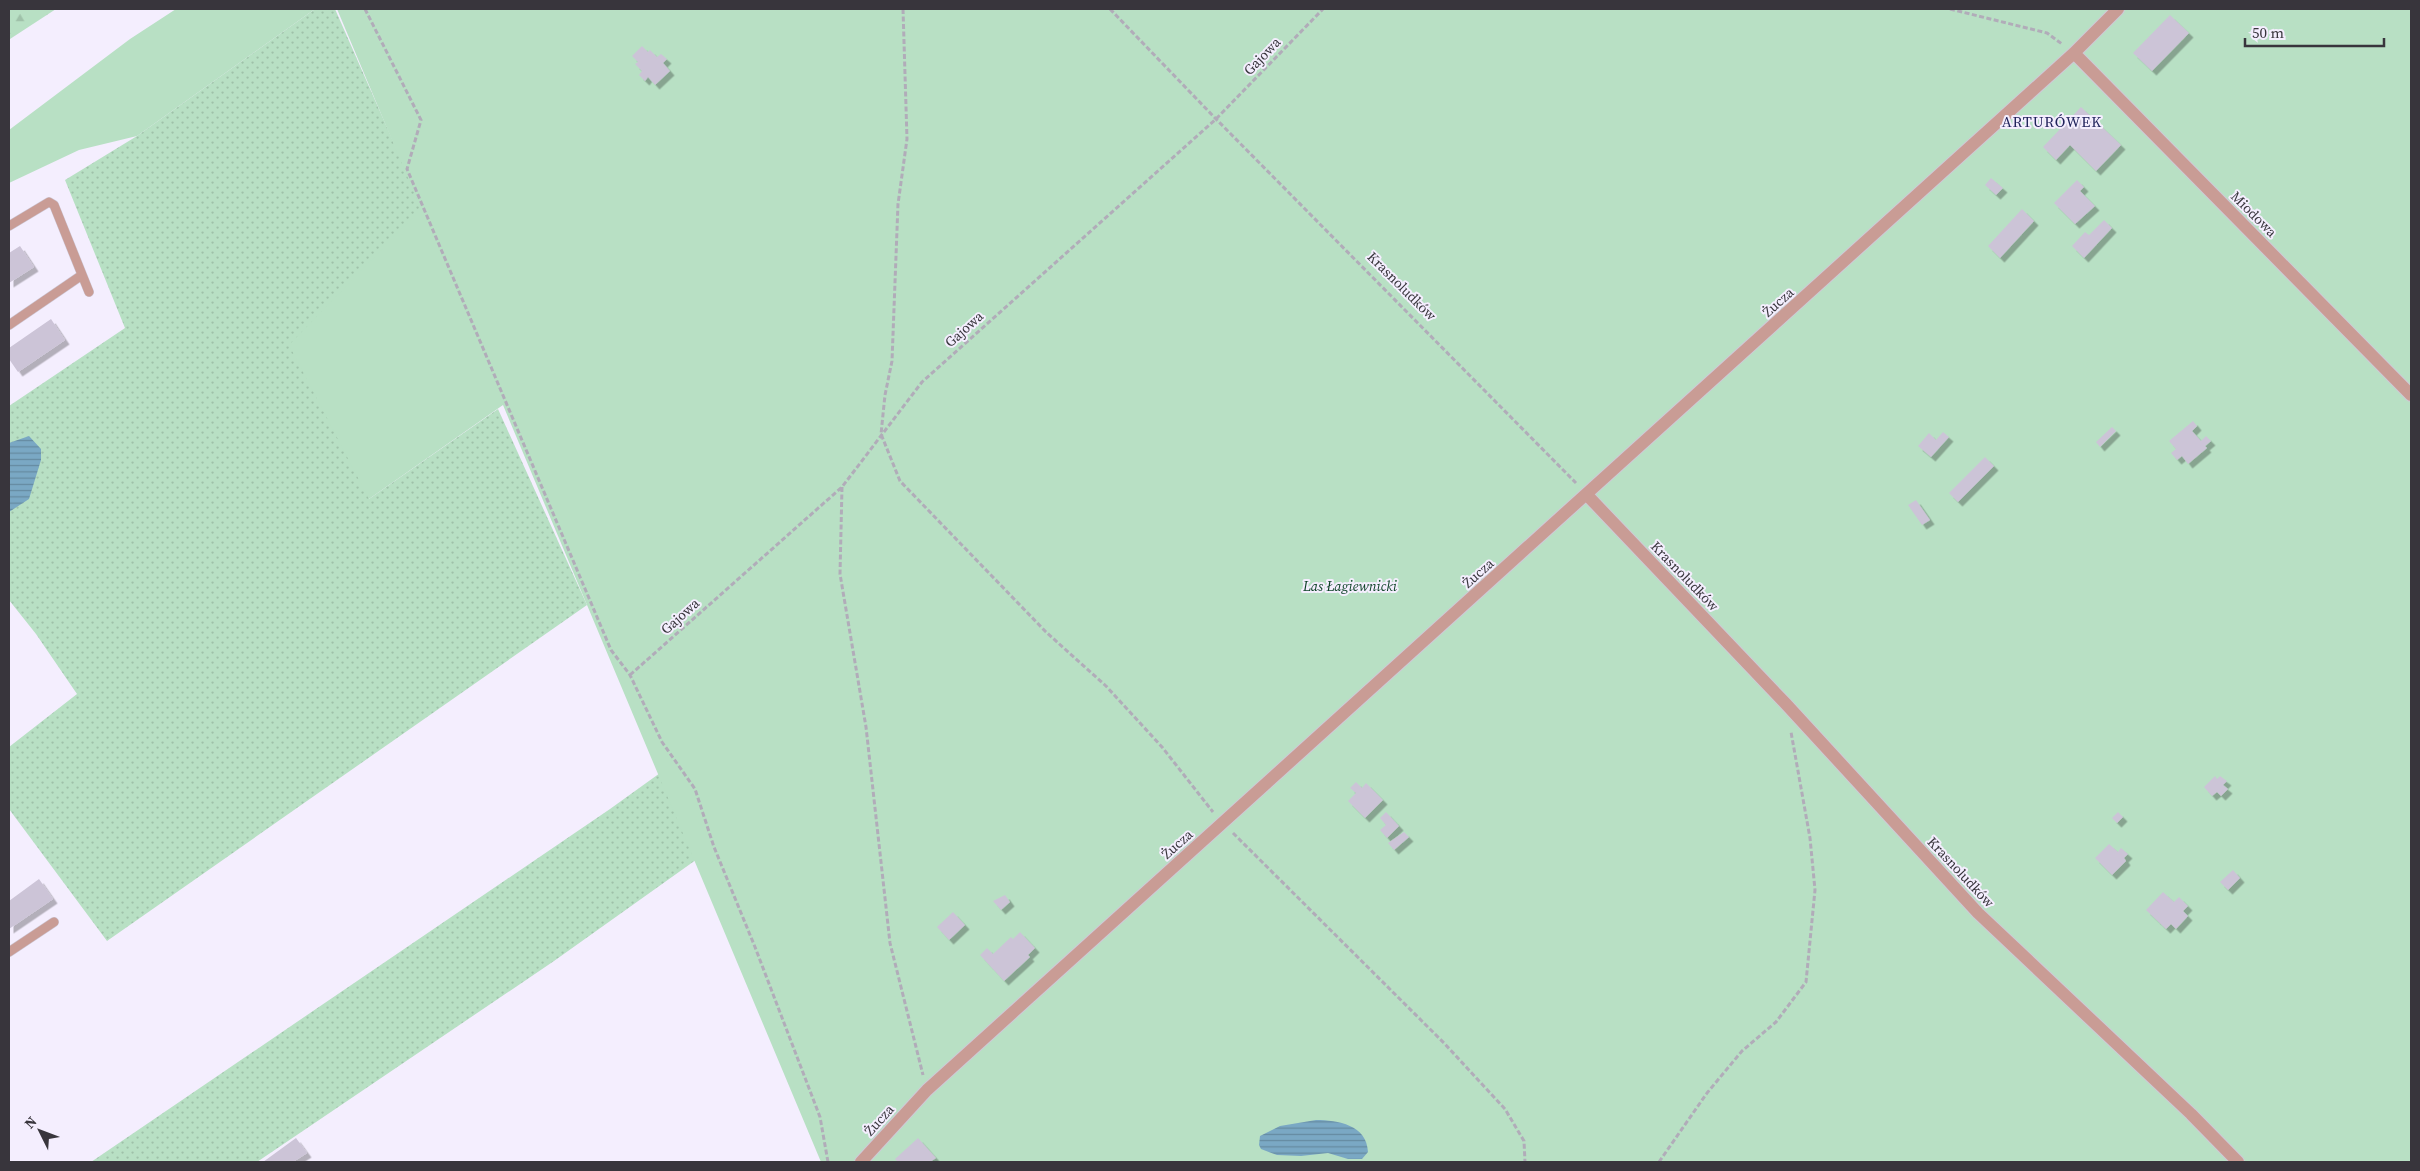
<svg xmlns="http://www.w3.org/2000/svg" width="2420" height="1171" viewBox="0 0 2420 1171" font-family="'Source Serif 4',serif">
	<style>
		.grass { fill: url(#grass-dots) }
		.forest { fill: url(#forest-firs) }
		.park { fill: #b8e0c4 }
		.water { fill: url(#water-rules) }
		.building { fill: #ccc4d7; filter: url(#shadow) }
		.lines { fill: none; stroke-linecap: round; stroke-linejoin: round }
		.service-casing { stroke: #cec9d7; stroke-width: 10 }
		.minor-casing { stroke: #cec9d7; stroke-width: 14 }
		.path { stroke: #b1acb9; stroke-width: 3; stroke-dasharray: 5 2.5; stroke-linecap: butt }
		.service { stroke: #c99c95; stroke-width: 9 }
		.minor { stroke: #c99c95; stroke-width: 12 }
		.labels { text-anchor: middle; stroke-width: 4; stroke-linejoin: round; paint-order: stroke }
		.street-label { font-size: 14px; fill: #38353c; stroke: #f4eefe }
		.park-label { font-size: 14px; font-style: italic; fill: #073e21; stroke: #f4eefe }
		.neighbourhood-label { font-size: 15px; letter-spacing: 1px; fill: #20235b; stroke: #f4eefe }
	</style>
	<defs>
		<pattern id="grass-dots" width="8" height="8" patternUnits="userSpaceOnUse" patternTransform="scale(1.25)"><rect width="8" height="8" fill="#b8e0c4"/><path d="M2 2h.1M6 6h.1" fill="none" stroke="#9fc1a9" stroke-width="1.8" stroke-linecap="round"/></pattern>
		<pattern id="forest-firs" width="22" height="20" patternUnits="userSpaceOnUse" patternTransform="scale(1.25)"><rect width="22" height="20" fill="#b8e0c4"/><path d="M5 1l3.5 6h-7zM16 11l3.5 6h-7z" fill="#9fc1a9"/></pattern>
		<pattern id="water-rules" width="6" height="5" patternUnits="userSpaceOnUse" patternTransform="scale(1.25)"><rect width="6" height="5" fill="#7aa8c4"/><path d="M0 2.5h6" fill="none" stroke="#658aa0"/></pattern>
		<filter id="shadow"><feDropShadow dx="4.5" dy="4.5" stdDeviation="0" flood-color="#0004"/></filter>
	</defs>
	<rect width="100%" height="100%" fill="#f4eefe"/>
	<path class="grass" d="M315 9H335L422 207 369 499 498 409 587 605 107 941 9 809V747L77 694 36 634 9 600V406L125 328 65 180 137 136Z
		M667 768 700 857 554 961 257 1162H91L610 809Z"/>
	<path class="forest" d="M9 9H56L10 39Z"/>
	<path class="park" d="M176 9H315L137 136 79 150 9 183V130L130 39Z
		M337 9H2411V1162H821L503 405 369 499 289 345 421 209Z"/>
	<path class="water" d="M29 436 41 449V460L29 499 9 512V443Z
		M1316 1120C1338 1120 1367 1125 1368 1152L1362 1159H1348L1328 1153 1301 1156 1277 1155 1261 1149 1259 1145 1260 1136 1280 1126Z"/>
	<path class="building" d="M2170 15 2189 33 2152 71 2133 53Z
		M642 46 648 52 650 50 657 57 661 54 667 59 663 63 670 71 655 85 648 77 645 81 639 75 642 71 635 64 638 62 632 56Z
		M2081 107 2121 145 2096 171 2070 145 2056 160 2043 147Z
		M1991 178 2003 188 1996 195 1985 185Z
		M2077 180 2084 187 2080 191 2095 206 2075 224 2054 203Z
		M2022 209 2034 221 2000 258 1988 246Z
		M2104 220 2112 228 2084 258 2072 246 2085 232 2089 235Z
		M20 246 34 267 9 283V253Z
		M51 319 65 340 18 372 9 359V348Z
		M2193 421 2197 426 2192 431 2201 441 2206 436 2211 441 2205 446 2207 448 2188 464 2182 456 2177 460 2171 453 2176 449 2169 441Z
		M2112 427 2116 431 2100 447 2096 442Z
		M1943 432 1949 437 1931 457 1918 446 1929 433 1936 440Z
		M1985 457 1994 466 1958 502 1949 493Z
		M1916 500 1930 520 1922 525 1908 505Z
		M2215 776 2217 779 2220 776 2227 781 2223 785 2228 789 2221 796 2217 792 2212 796 2204 787Z
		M1356 782 1362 788 1366 783 1383 800 1365 818 1348 801 1356 793 1350 788Z
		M1386 812 1399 826 1387 838 1380 830 1386 825 1380 818Z
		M2118 812 2123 817 2117 823 2112 818Z
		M1404 832 1409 837 1394 850 1388 843Z
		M2109 844 2118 852 2121 848 2128 854 2124 858 2126 861 2112 875 2095 858Z
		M2233 870 2240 878 2228 890 2220 882Z
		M39 879 53 899 9 929V901Z
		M2163 892 2174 902 2179 897 2188 906 2183 911 2188 916 2176 929 2171 924 2166 929 2146 910Z
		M1005 895 1010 902 1001 910 993 901Z
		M953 912 965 925 949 940 937 927Z
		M1020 932 1035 948 1028 955 1030 957 1004 981 980 955 987 948 993 954 1011 937 1013 939Z
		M296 1138 307 1153 293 1162H263Z
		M918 1138 936 1158 930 1162H898L895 1159Z"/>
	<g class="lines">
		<g class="service-casing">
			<path id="service" d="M9 226 49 202 54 205 89 292
				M9 325 82 275
				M9 952 54 922"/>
		</g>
		<g class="minor-casing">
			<path id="minor" d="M2074 53 2411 395
				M1587 495 1786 704 1978 913 2191 1114 2238 1162
				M861 1162 927 1090 2074 53 2118 9"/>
		</g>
		<path class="path" d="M365 9 421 120 407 169 611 650 630 675 662 742 695 789 714 847 755 947 820 1117 828 1162
			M903 9 907 139 898 204 892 361 885 395 881 434 900 481 1046 632 1106 686 1162 747 1213 812
			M1110 9 1216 119 1576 483
			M1950 9 2047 33 2062 44
			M842 487 840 574 866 727 890 943 923 1075
			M630 675 842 487 922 382 1216 119 1323 9
			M1233 833 1444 1043 1505 1109 1524 1141 1525 1162
			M1659 1162 1707 1093 1742 1051 1776 1022 1806 982 1815 890 1810 838 1791 732"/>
		<use href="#service" class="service"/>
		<use href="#minor" class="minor"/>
	</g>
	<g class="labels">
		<g class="street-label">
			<text transform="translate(1262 56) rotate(-46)" y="5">Gajowa</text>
			<text transform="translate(2254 214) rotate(45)" y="5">Miodowa</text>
			<text transform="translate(1402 286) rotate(45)" y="5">Krasnoludków</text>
			<text transform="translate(1778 302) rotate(-42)" y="5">Żucza</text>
			<text transform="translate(964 329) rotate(-42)" y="5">Gajowa</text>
			<text transform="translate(1478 573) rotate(-42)" y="5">Żucza</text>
			<text transform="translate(1685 576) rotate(46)" y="5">Krasnoludków</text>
			<text transform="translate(680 616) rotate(-42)" y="5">Gajowa</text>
			<text transform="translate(1177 844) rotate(-42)" y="5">Żucza</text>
			<text transform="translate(1961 872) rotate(47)" y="5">Krasnoludków</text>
			<text transform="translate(879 1120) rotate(-48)" y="5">Żucza</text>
		</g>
		<g class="park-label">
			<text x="1350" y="591">Las Łagiewnicki</text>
		</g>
		<g class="neighbourhood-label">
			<text x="2052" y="127">ARTURÓWEK</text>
		</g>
	</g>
	<rect width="2420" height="1171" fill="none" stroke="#38353c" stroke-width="20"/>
	<g transform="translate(40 1131) rotate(312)" stroke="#f4eefe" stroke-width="4" paint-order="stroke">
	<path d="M0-4L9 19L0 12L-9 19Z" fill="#38353c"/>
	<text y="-8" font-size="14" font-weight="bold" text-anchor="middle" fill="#38353c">N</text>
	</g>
	<path d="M2245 38v8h139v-8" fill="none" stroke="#38353c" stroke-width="2.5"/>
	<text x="2252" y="38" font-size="15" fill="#38353c" stroke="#f4eefe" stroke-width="4" paint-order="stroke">50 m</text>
</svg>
